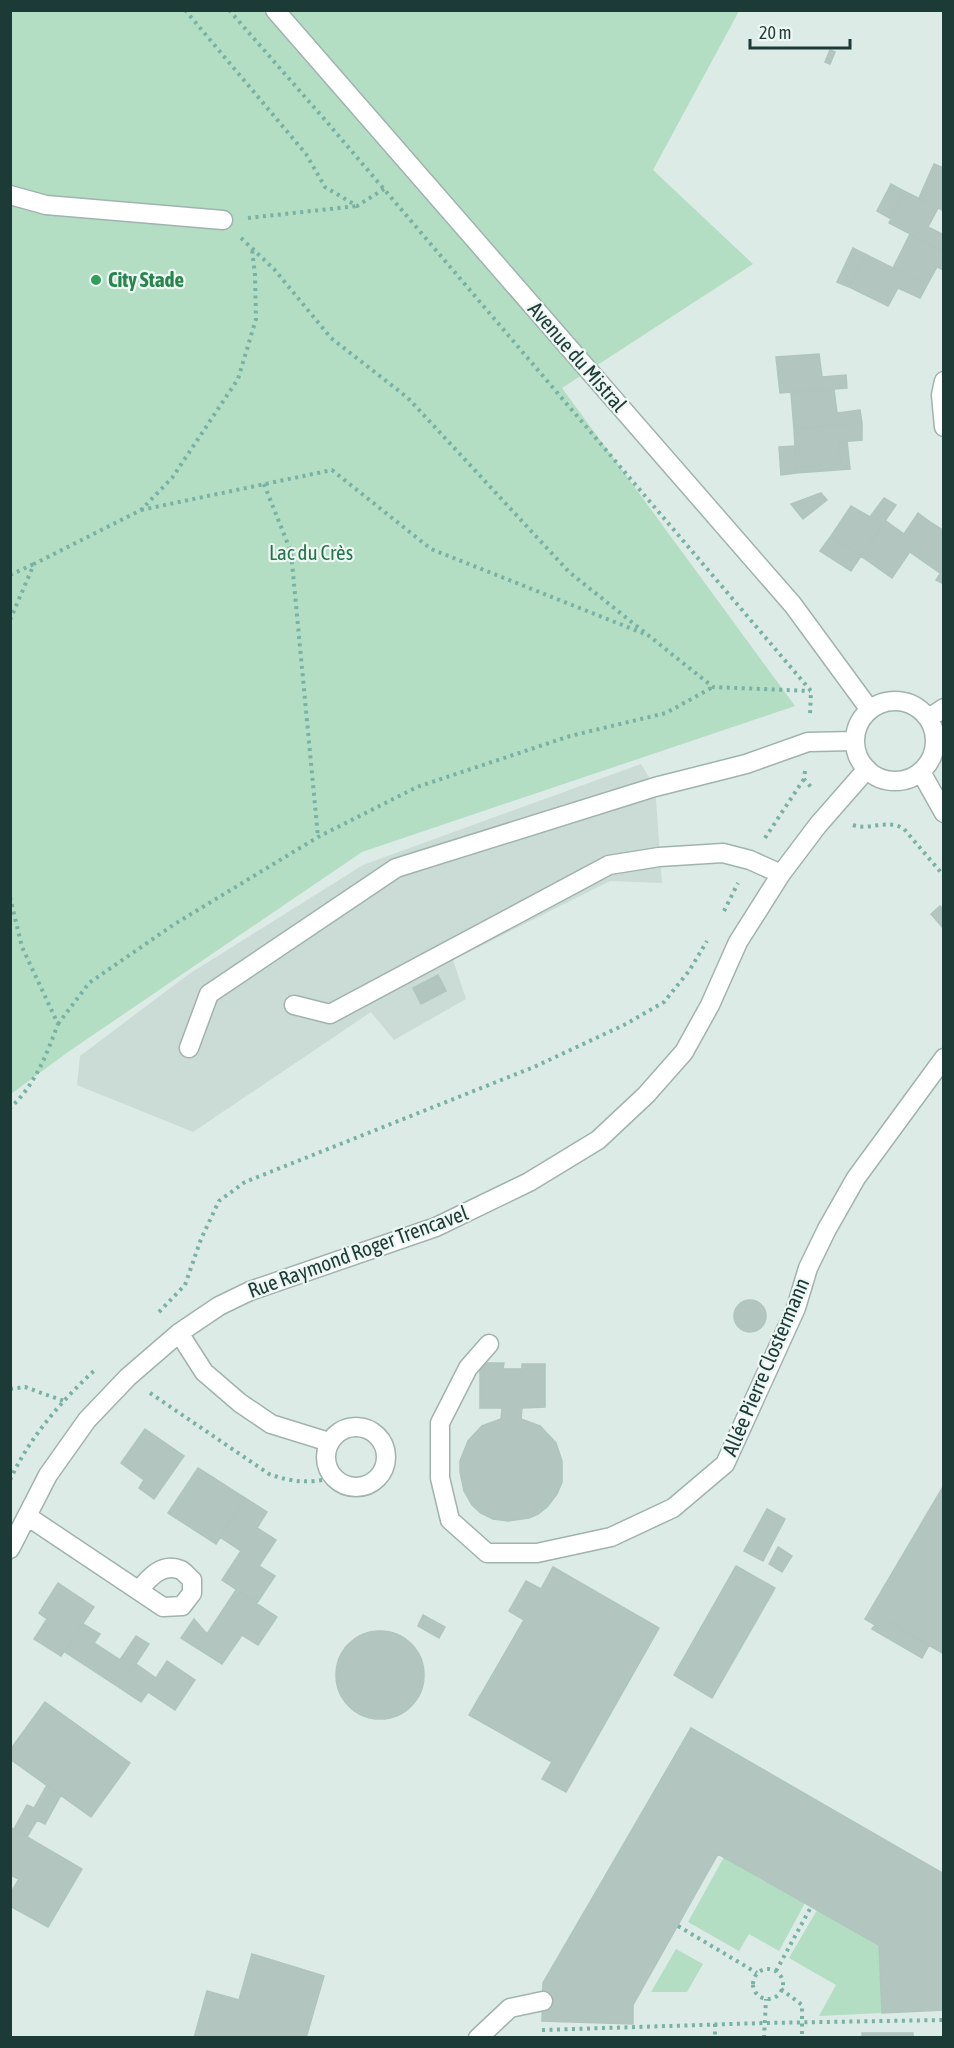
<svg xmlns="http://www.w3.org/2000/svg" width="954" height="2048" viewBox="0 0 954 2048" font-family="'Asap Condensed',sans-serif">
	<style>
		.built { fill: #cbdbd5 }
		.green { fill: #b3dec3 }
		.building { fill: #b2c6bf; stroke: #afc5be; stroke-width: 1.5 }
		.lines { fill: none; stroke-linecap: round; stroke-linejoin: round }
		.minor-casing { stroke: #a0b3ae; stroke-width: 21 }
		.path { stroke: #7ab1a5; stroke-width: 4; stroke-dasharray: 3 4.5; stroke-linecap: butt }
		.minor { stroke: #fff; stroke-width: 18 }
		.leisure-dot { fill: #2e9e5b; stroke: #eef7f3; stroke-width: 2 }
		.labels { text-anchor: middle; stroke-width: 4.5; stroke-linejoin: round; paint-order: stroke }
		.leisure-label { font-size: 21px; font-weight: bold; fill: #27864d; stroke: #eef7f3; text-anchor: start }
		.street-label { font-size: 21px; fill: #1d3b36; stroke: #eef7f3 }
		.park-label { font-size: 21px; fill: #24754b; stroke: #eef7f3 }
	</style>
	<rect width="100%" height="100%" fill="#ddebe6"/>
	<path class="built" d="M641 764 655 787 662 883 610 881 453 960 466 999 394 1040 371 1012 193 1132 77 1085 80 1056 189 974 363 865Z"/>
	<path class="green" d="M10 11H739L653 170 753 264 562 388 795 706 362 852 68 1052 11 1094Z
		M724 1857 805 1903 779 1951 749 1934 739 1951 688 1922Z
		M817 1910 879 1945 882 2013 819 2016 836 1985 789 1958Z
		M676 1949 703 1964 687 1992H651Z"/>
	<path class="building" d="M830 50 835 52 830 64 825 62Z
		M934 164 944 168V211L919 198Z
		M891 184 904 191 891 219 877 211Z
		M904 191 938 208 928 227 944 235 943 251 889 223Z
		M910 234 944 252V270L937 267 927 285 893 268Z
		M853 248 865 254 849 287 837 282Z
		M865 254 927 285 920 298 898 288 888 306 849 287Z
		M819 354 822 377 846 375 847 388 780 393 776 357Z
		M834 389 837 413 860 410 862 423 794 429 791 393Z
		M862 423V440L839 442 841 464 796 467 794 429Z
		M847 441 850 469 796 473V467L841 464 839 442Z
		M795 446 796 473 781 475 779 447Z
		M821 493 827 500 803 519 791 504Z
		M884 498 896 505 861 556 831 536 851 506 870 517Z
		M918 513 930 522 892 578 861 556 886 521 904 534Z
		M930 522 944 531V568L940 573 910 552Z
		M831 536 861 556 851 571 820 551Z
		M944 568V584L936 580Z
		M940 906 944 910V929L931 914Z
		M438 975 446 991 421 1004 413 988Z
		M734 1316a16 16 0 1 1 32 0a16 16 0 1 1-32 0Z
		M480 1363H504L503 1369H522V1364H545V1407L522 1408 521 1419 540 1426 556 1443 562 1461V1482L557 1494 547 1507 538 1514 529 1518 508 1521 493 1519 481 1513 472 1505 464 1491 460 1472V1461L468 1441 482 1426 501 1419 502 1408H480Z
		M145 1429 184 1456 154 1499 139 1488 144 1480 121 1463Z
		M198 1468 245 1498 216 1544 168 1513Z
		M944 1485V1654L880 1617 875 1625 865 1619Z
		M245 1498 267 1512 257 1528 276 1540 259 1566 275 1576 257 1603 222 1580 241 1551 220 1537Z
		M767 1509 785 1519 763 1561 744 1551Z
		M778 1547 792 1556 782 1572 769 1564Z
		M736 1566 775 1588 712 1698 674 1675Z
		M553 1567 659 1628 566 1792 542 1779 552 1762 469 1715 524 1620 509 1611 526 1581 541 1589Z
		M58 1583 94 1607 61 1656 34 1639 47 1619 39 1613Z
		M236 1590 277 1617 258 1645 242 1635 222 1664 181 1638 194 1619 207 1634Z
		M423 1615 445 1627 439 1638 418 1626Z
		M880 1617 929 1645 922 1658 872 1629Z
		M83 1624 100 1634 94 1643 120 1660 136 1636 149 1644 120 1688 65 1652Z
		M336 1675a44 44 0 1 1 88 0a44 44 0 1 1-88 0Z
		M167 1661 195 1680 175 1710 148 1692 141 1702 120 1688 136 1664 156 1678Z
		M45 1702 130 1763 91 1817 10 1759V1750Z
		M691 1728 944 1874V2010L882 2013 879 1945 718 1854 633 2005V2024L542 2021 543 1983Z
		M47 1785 61 1795 45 1824 37 1820 27 1837 14 1829 27 1805 34 1808Z
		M10 1827 82 1869 48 1927 10 1906V1894L19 1879 10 1875Z
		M252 1954 324 1976 306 2038H194L207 1991 239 2000Z
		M862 2033H913V2038H862Z"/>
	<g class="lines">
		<g class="minor-casing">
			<path id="minor" d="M275 10 793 605 870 710
				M10 195 46 205 223 220
				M944 381 941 395 944 427
				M855 741a40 40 0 1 1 80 0a40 40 0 1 1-80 0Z
				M929 718 944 708
				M921 772 944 813
				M294 1005 330 1014 609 865 659 857 723 853 750 860 781 874
				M189 1048 209 994 396 868 655 787 746 764 808 742 855 741
				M179 1333 204 1372 240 1403 271 1424 329 1442
				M489 1344 468 1368 440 1423V1478L450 1520 487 1553H537L611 1537 673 1508 725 1464 796 1308 808 1268 827 1229 856 1178 944 1058
				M326 1457a30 30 0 1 1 60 0a30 30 0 1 1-60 0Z
				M27 1516 163 1607 182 1606 192 1593V1580C189 1578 185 1572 181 1570 162 1562 149 1578 139 1590
				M10 1549 48 1475 87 1420 128 1377 179 1333 219 1306 250 1291 436 1227 529 1182 598 1140 646 1095 684 1052 710 1005 738 942 781 874 818 825 867 769
				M478 2038 510 2008 543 2001"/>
		</g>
		<path class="path" d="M185 10 306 154 325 187 357 206 384 189
			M229 10 326 121 811 691 810 715
			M248 218 357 206
			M241 238 274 269 331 338 408 398 569 572 713 687 810 691
			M264 484 291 552 318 837
			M141 510 332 470 431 549 645 634
			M10 575 34 564
			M10 620 34 564 141 510 172 478 238 379 256 319 255 275 252 249
			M805 771 804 779 811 787
			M853 825C870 831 887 818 904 829L944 876
			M765 838 804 779
			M10 897 22 947 58 1024C46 1056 35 1085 10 1108
			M724 911 738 883
			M58 1024 89 983 173 925 318 837 417 787 570 736 666 713 713 687
			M159 1312 185 1285 201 1239 219 1201 245 1182 534 1067 626 1024 664 1002 689 971 707 941
			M10 1389 25 1387 64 1401
			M150 1393 269 1474C294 1483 308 1483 334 1478
			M10 1480C29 1438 62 1400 96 1369
			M678 1926 757 1973
			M753 1984a15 15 0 1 1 30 0a15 15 0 1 1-30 0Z
			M776 1971 811 1907
			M781 1989 802 2005V2038
			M715 2024V2038
			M542 2030 764 2023 944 2020
			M764 2038 766 1999"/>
		<use href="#minor" class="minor"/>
	</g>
	<circle class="leisure-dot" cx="96" cy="280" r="6"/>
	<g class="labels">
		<g class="leisure-label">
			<text x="108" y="287">City Stade</text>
		</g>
		<g class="street-label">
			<text transform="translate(577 357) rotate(49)" y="7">Avenue du Mistral</text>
			<text transform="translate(358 1252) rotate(-20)" y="7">Rue Raymond Roger Trencavel</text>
			<text transform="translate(766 1367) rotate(-67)" y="7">Allée Pierre Clostermann</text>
		</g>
		<g class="park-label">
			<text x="311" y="560">Lac du Crès</text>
		</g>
	</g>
	<rect width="954" height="2048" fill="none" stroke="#1d3b36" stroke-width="24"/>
	<path d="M750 39v9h100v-9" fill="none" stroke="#1d3b36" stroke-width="3"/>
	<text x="759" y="39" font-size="18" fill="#1d3b36" stroke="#eef7f3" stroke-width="4.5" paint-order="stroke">20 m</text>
</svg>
